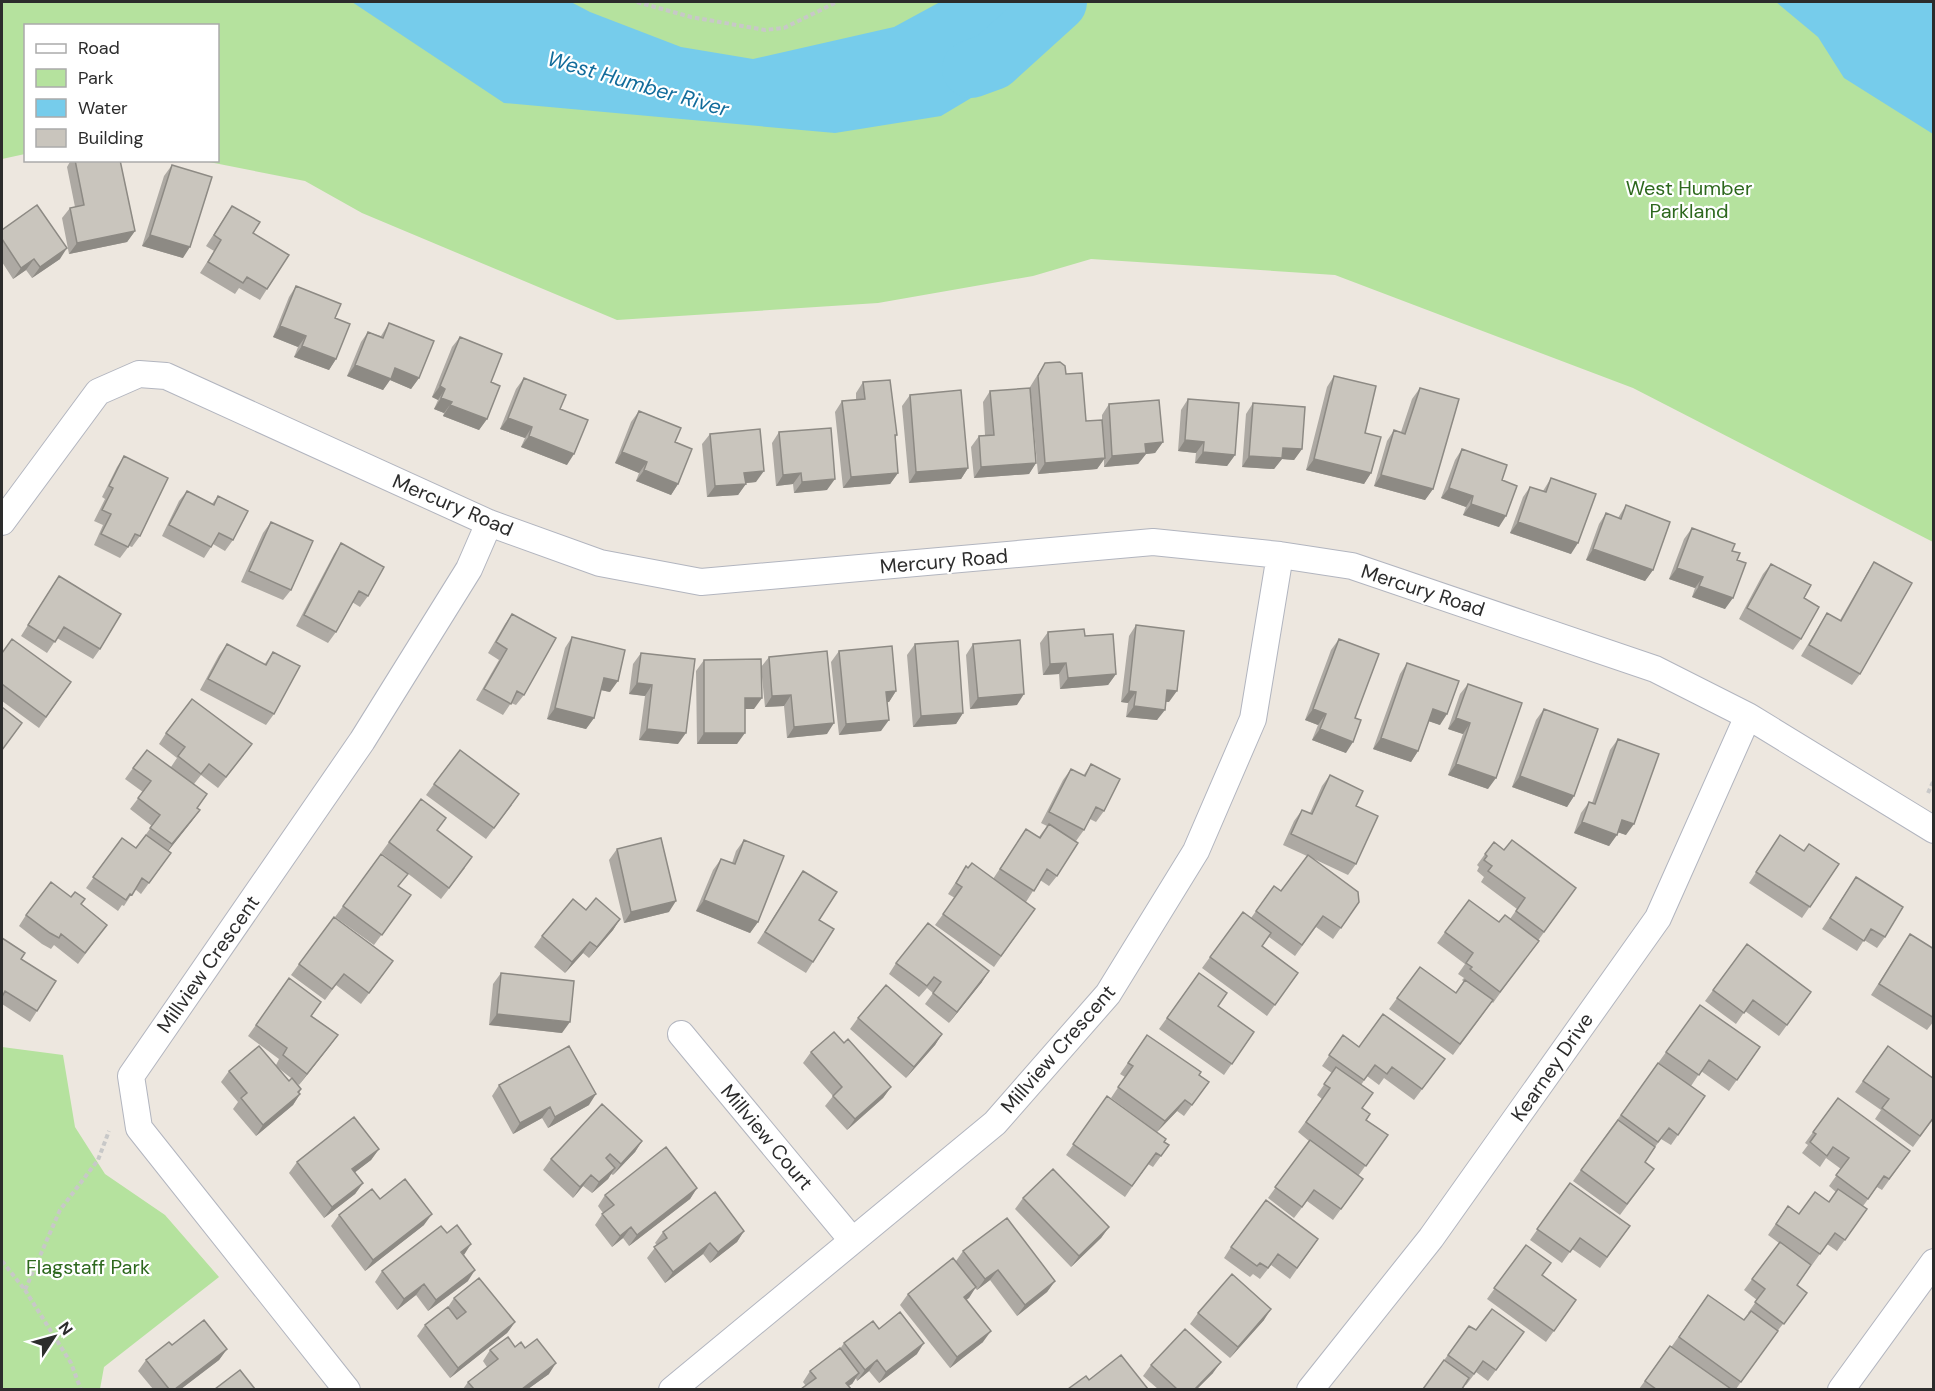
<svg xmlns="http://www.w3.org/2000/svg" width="1935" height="1391" viewBox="0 0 1935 1391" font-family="'DM Sans',sans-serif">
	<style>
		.green { fill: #b5e29e }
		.water { fill: #76cceb }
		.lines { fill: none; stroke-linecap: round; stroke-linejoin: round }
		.river { stroke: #76cceb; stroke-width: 58 }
		.minor-casing { stroke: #b2b5bf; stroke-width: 28 }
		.path { stroke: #c8c8c8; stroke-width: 4; stroke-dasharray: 4.5 3; stroke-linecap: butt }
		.minor { stroke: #fff; stroke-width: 26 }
		.wall { fill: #ada9a3; fill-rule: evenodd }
		.shaded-wall { fill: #8d8a84 }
		.building { fill: #c9c5bd; stroke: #8d8a84; stroke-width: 1.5 }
		.labels { text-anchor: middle; stroke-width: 4.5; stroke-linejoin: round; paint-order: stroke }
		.park-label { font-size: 20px; fill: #2d681d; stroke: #fff }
		.street-label { font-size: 20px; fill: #2c2c2c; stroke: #fff }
		.water-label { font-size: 21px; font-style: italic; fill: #126c9b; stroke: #fff }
	</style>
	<rect width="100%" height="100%" fill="#ede7df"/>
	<path class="green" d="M2 2H1933V542L1633 388 1335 275 1091 259 1033 276 878 303 617 320 362 213 305 181 204 161 218 160V26H26L25 154 2 159Z
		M2 1047 63 1055 75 1127 105 1174 165 1215 219 1277 104 1367 100 1389H2Z"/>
	<path class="water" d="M352 2H571L590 12 681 47 753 59 894 27 940 2H1048L1038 15 1023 67 941 116 835 133 504 103Z
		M1776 2H1933V134L1844 78 1818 37Z"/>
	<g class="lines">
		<path class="river" d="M971 69 993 61 1058 2"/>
		<g class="minor-casing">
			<path id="minor" d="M2 522 98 392 139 374 166 376 489 523 600 563 701 582 1153 542 1280 555 1352 566 1655 669 1748 716 1934 830
				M681 1034 852 1240
				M347 1390 139 1128 131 1076 362 741 469 569 489 523
				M672 1390 995 1123 1108 994 1196 851 1253 719 1280 555
				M1310 1390 1431 1238 1658 918 1748 716
				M1841 1390 1934 1262"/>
		</g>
		<path class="path" d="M637 2 691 17 765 30 784 28 837 2
			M1928 793 1934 780
			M2 1261 25 1290 60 1210 98 1160 109 1131
			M25 1290 71 1363 81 1390"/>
		<use href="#minor" class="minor"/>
	</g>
	<path class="wall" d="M71 160H120L135 231 127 242 69 254 62 218 70 208 75 207 67 167Z
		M172 165 183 258 142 246 164 176Z
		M232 206 253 233 267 289 260 300 239 288 235 294 200 273 214 251 206 246Z
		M2 230 60 259 32 278 26 270 13 279 2 262Z
		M296 286 335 318 336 359 329 370 294 357 298 347 273 337 289 297Z
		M389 323 419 378 411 389 390 380 383 390 347 376 361 342 368 332 381 336Z
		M460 337 491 382 487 419 479 430 443 416 444 413 434 409 438 400 432 397 452 347Z
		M1045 363 1066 374 1086 421 1102 426V415L1109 404 1163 442 1155 453 1146 454 1138 464 1104 467V459L1097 469 1038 474 1030 387 1038 374Z
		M1334 376 1365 433 1371 473 1364 484 1306 470 1327 387Z
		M524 378 560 409 567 465 521 447 525 438 500 429 516 389Z
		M863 382 897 435 895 438 898 473 890 484 843 488 835 412 842 401 856 400V393Z
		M1420 388 1433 489 1425 500 1374 486 1387 441 1394 430 1401 432 1412 399Z
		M990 391 1036 463 1029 474 974 478 971 447 979 436 985 435 983 402Z
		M910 395 968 468 961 479 909 483 902 406Z
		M1188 399 1235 455 1227 466 1195 463 1196 453 1178 451 1181 410Z
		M1253 403 1302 449 1294 460 1282 459 1274 469 1242 467 1246 414Z
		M639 411 678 484 671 495 636 481 639 473 615 463 631 422Z
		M779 432 827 490 794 493 793 484 776 486 772 443Z
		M710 434 756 482 746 483 738 495 707 497 702 444Z
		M1462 449 1502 480 1499 527 1463 515 1466 507 1441 498 1455 460Z
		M124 456 140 536 132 547 129 546 120 558 94 545 103 525 94 521 105 499 102 497 117 467Z
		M1551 478 1571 554 1510 533 1523 497 1530 487 1543 491Z
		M187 491 212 504 218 496 233 540 225 551 213 544 204 558 162 536 179 501Z
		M1626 505 1653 570 1645 581 1586 560 1599 524 1606 513 1618 518Z
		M271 522 291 590 283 600 241 582 263 533Z
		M1692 528 1732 551 1737 560 1725 609 1692 597 1695 588 1669 579 1684 539Z
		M341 543 368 596 360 607 352 602 336 632 328 643 296 626 334 554Z
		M1874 562 1860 674 1852 685 1801 656 1820 624 1827 613 1840 620 1867 573Z
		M1771 564 1804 598 1801 639 1793 650 1739 619 1763 574Z
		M59 576 100 649 93 659 57 638 47 653 21 636Z
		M512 614 524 695 516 705 511 703 503 715 476 700 499 660 488 653 505 624Z
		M1136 625 1169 702H1166L1157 720 1126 717 1128 703 1121 702 1129 636Z
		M1048 632 1116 674 1108 685 1060 689 1059 674 1043 675 1040 643Z
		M572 637 610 692 601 690 594 718 586 729 547 719 565 648Z
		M1339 639 1346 753 1312 740 1318 725 1305 720 1331 650Z
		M227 644 264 665 273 652 274 714 266 725 200 690 219 655Z
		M915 644 963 713 956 724 913 727 907 655Z
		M973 644 1017 705 970 709 966 655Z
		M839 651 896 691 889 702H887L881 731 839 735 831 662Z
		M2 653 71 682 39 728 2 701Z
		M641 653 678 744 639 740 645 696 629 694 633 664Z
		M769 657 827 734 787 738 784 706 765 707 761 667Z
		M704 660 754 709H745L737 744H697L696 671Z
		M1407 663 1440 725 1429 721 1418 751 1411 762 1373 749 1400 674Z
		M1468 684 1488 789 1448 775 1463 734 1448 729 1460 694Z
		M1544 709 1574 796 1567 807 1512 787 1536 720Z
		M166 733 244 755 218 788 201 775 194 784 197 808 200 810 168 851 171 853 141 894 135 889 124 906 122 905 118 911 86 888 122 838 136 848 152 826 130 809 143 792 125 779 133 768 171 767 177 758 159 744Z
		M1618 739 1626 835 1618 832 1609 846 1574 833 1581 813 1589 802 1592 803 1610 750Z
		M1091 764 1104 811 1096 822 1090 819 1084 830 1076 841 1066 836 1057 876 1049 886 1040 880 1026 902 1035 909 994 967 935 925 955 898 948 894 966 866 968 868 993 879 1026 829 1039 837 1047 826 1041 823 1063 780 1071 769 1083 776Z
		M1330 775 1356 806V864L1348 875 1314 859 1359 902 1333 939 1316 927 1295 956 1269 937 1262 946 1298 973 1267 1016 1202 968 1243 912 1251 918 1274 886 1281 891 1307 856 1283 845 1294 821 1302 810 1310 813 1322 786Z
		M434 784 512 805 486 839 426 795Z
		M437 831 465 868 441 899 381 853 389 842Z
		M1780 836 1804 851 1839 864 1802 918 1749 883Z
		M744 840 758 922 750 933 696 911 713 870 721 859 732 863 736 851Z
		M617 849 669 912 624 923 609 860Z
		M1504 850 1576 888 1493 1003 1492 1002 1453 1055 1389 1009 1420 967 1456 993 1464 982 1462 980 1464 978 1458 974 1465 964 1437 943 1445 932 1499 922 1510 919 1517 909 1481 882 1484 877 1477 871 1479 867 1477 865 1485 854Z
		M381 854 403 906 374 945 335 917Z
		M803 871 819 920 813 962 806 973 757 943Z
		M1856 877 1885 937 1877 948 1864 940 1857 951 1822 929Z
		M81 904 107 925 78 964 54 945 51 949 42 944 19 926 26 915Z
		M586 910 620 919 613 930 589 958 583 953 565 973 534 947 542 936Z
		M1910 934 1934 949V1021L1927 1030 1871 995Z
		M2 938 21 959 37 1011 30 1022 2 1004Z
		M1747 944 1811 992 1779 1036 1745 1011 1736 1024 1705 1001Z
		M896 963 982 982 949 1023 925 1004 933 993 927 988 919 997 889 974Z
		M299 964 385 972 361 1004 336 985 325 1000 291 975Z
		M501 973 562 1033 489 1025 493 984Z
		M1199 973 1218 1006 1254 1032 1224 1075 1159 1029Z
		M289 978 312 1016 338 1035 299 1085 294 1081 301 1089 299 1093 300 1094 293 1105 256 1136 233 1109 238 1102 221 1082 229 1071 276 1065 279 1059 248 1036ZM277 1067 291 1078 289 1081Z
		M1700 1005 1760 1047 1729 1091 1701 1071 1691 1086 1705 1096 1671 1145 1661 1139 1655 1147 1645 1162 1654 1169 1620 1215 1573 1181Z
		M858 1018 942 1034 935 1045 906 1078 850 1029Z
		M1147 1035 1209 1082 1184 1116 1177 1111 1157 1132 1111 1098 1125 1077 1120 1074Z
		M1343 1035 1359 1047 1445 1059 1414 1100 1384 1078 1379 1085 1367 1076 1361 1085 1362 1108 1366 1120 1388 1135 1358 1176 1363 1179 1333 1220 1307 1201 1294 1218 1268 1198 1309 1141 1298 1132 1322 1099 1317 1095 1332 1073 1322 1066Z
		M844 1043 891 1087 883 1098 847 1130 825 1106 833 1096 803 1063 811 1052Z
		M1888 1046 1934 1118 1913 1147 1875 1119 1881 1110 1855 1092Z
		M499 1085 589 1105 548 1128 542 1118 513 1134 492 1096Z
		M1107 1096 1169 1145 1153 1167 1148 1164 1125 1197 1066 1155Z
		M1838 1098 1910 1151 1882 1190 1877 1187 1863 1206 1867 1209 1837 1251 1827 1244 1812 1265 1808 1263 1797 1285 1799 1304 1775 1334 1736 1389H1639L1670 1346H1672L1708 1295 1744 1320 1749 1314 1748 1313 1757 1300 1744 1290 1779 1243 1768 1235 1788 1206 1799 1214 1829 1202 1836 1192 1829 1186 1841 1169 1826 1158 1820 1167 1802 1153 1808 1145 1805 1143Z
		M642 1141 635 1152 613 1175 611 1174 608 1179 592 1193 583 1186 573 1198 543 1170 551 1159Z
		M379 1149 371 1160 355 1172 363 1183 355 1194 324 1218 289 1173 297 1162Z
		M1570 1183 1630 1226 1600 1268 1572 1249 1562 1263 1530 1240Z
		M697 1188 690 1199 629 1246 623 1238 612 1247 595 1225 603 1213 598 1206 605 1195Z
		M1023 1198 1109 1227 1101 1238 1071 1267 1015 1209Z
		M380 1199 424 1225 365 1271 331 1226 339 1215Z
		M744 1231 737 1242 710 1263 703 1254 665 1283 647 1258 657 1245 655 1243 663 1232Z
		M1318 1239 1290 1279 1271 1265 1260 1279 1253 1274 1250 1277 1224 1258 1231 1247Z
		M1526 1245 1542 1275 1576 1300 1546 1342 1487 1299Z
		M963 1251 1055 1281 1047 1292 1017 1316 990 1280 977 1290 975 1288 966 1300 983 1342 950 1368 900 1305 908 1294 956 1261Z
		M464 1255 468 1281 428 1311 416 1295 397 1310 375 1282 382 1271Z
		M454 1298 515 1322 507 1333 450 1378 417 1336 425 1325 448 1307Z
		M1198 1313 1264 1320 1230 1358 1190 1324Z
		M1469 1326 1476 1330 1524 1332 1488 1381 1476 1372 1466 1385 1423 1389Z
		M879 1329 917 1354 879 1383 869 1371 857 1381 856 1378 852 1384 806 1386 803 1382 810 1371 840 1349 844 1343Z
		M172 1345 227 1349 219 1360 181 1389H153L138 1371 146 1360Z
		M515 1347 525 1348 549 1374 528 1389H463L468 1382 487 1367 483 1361 490 1350Z
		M1151 1365 1213 1373 1197 1389H1158L1143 1376Z"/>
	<path class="shaded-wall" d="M135 231 127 242 69 254 77 243Z
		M150 235 190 247 183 258 142 246Z
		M67 248 60 259 32 278 40 267Z
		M34 259 26 270 13 279 21 268Z
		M280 326 306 336 298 347 273 337Z
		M302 346 336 359 329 370 294 357Z
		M355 365 395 368 419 378 411 389 390 380 383 390 347 376Z
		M440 386 445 389 438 400 432 397Z
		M441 398 452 402 444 413 434 409Z
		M450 405 487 419 479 430 443 416Z
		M508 418 532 427 525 438 500 429Z
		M529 436 574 454 567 465 521 447Z
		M1185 440 1204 442 1196 453 1178 451Z
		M1163 442 1155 453 1146 454 1138 464 1104 467 1112 456 1145 444Z
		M1283 448 1302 449 1294 460 1282 459 1274 469 1242 467 1249 456Z
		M622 452 647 462 639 473 615 463Z
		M1203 452 1235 455 1227 466 1195 463Z
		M1105 458 1097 469 1038 474 1045 463Z
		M1314 459 1371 473 1364 484 1306 470Z
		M1036 463 1029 474 974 478 981 467Z
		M968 468 961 479 909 483 916 472Z
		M644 470 678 484 671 495 636 481Z
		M764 471 756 482 737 484 744 473Z
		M801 473 793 484 776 486 783 475Z
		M898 473 890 484 843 488 851 477Z
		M1381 475 1433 489 1425 500 1374 486Z
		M835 479 827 490 794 493 802 482Z
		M746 484 738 495 707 497 715 486Z
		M1449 488 1473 496 1466 507 1441 498Z
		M1471 504 1506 516 1499 527 1463 515Z
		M1518 522 1578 543 1571 554 1510 533Z
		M1593 549 1653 570 1645 581 1586 560Z
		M1677 568 1703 577 1695 588 1669 579Z
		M1699 586 1733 598 1725 609 1692 597Z
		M1066 663 1059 674 1043 675 1050 664Z
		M1116 674 1108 685 1060 689 1068 678Z
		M604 678 618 681 610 692 596 689Z
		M637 683 652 685 645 696 629 694Z
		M1167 690 1177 691 1169 702 1159 701Z
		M896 691 889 702 879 703 886 692Z
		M1129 691 1136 692 1128 703 1121 702Z
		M1024 694 1017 705 970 709 978 698Z
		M791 695 784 706 765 707 772 696Z
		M745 698H762L754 709H737Z
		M1134 706 1165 710 1157 720 1126 717Z
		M555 708 594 718 586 729 547 719Z
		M1313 709 1326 714 1318 725 1305 720Z
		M1433 709 1447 714 1440 725 1425 720Z
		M963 713 956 724 913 727 921 716Z
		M1456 718 1470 723 1463 734 1448 729Z
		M889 720 881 731 839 735 846 724Z
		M834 723 827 734 787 738 794 727Z
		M647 729 686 733 678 744 639 740Z
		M1320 729 1353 742 1346 753 1312 740Z
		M704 733H745L737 744H697Z
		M1381 738 1418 751 1411 762 1373 749Z
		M1456 764 1496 778 1488 789 1448 775Z
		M1520 776 1574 796 1567 807 1512 787Z
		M200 810 192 821 165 855 172 844Z
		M1622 820 1634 824 1626 835 1614 831Z
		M1582 822 1617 835 1609 846 1574 833Z
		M704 900 758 922 750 933 696 911Z
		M676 901 669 912 624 923 631 912Z
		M620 919 613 930 589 958 597 947Z
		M590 942 583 953 565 973 572 962Z
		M989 971 982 982 949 1023 957 1012Z
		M497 1014 570 1022 562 1033 489 1025Z
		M942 1034 935 1045 906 1078 914 1067Z
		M338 1035 330 1046 299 1085 307 1074Z
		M891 1087 883 1098 847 1130 855 1119Z
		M301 1089 295 1098 300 1094 293 1105 256 1136 263 1125Z
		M596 1094 589 1105 548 1128 555 1117Z
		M1185 1100 1177 1111 1157 1132 1165 1121Z
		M550 1107 542 1118 513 1134 520 1123Z
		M642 1141 635 1152 613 1175 621 1164Z
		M379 1149 371 1160 345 1180 352 1169Z
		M615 1168 608 1179 592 1193 599 1182Z
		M591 1175 583 1186 573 1198 580 1187Z
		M363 1183 355 1194 324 1218 332 1207Z
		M697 1188 690 1199 629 1246 637 1235Z
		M432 1214 424 1225 365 1271 373 1260Z
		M631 1227 623 1238 612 1247 620 1236Z
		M1109 1227 1101 1238 1071 1267 1079 1256Z
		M744 1231 737 1242 710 1263 718 1252Z
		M710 1243 703 1254 665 1283 673 1272Z
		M471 1244 464 1255 461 1252Z
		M475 1270 468 1281 428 1311 436 1300Z
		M998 1270 990 1280 977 1290 985 1279Z
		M1055 1281 1047 1292 1017 1316 1025 1305Z
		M424 1284 416 1295 397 1310 404 1299Z
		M976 1287 969 1298 956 1308 964 1297Z
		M1271 1309 1264 1320 1230 1358 1238 1347Z
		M515 1322 507 1333 450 1378 458 1368Z
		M991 1331 983 1342 950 1368 957 1357Z
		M924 1343 917 1354 879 1383 886 1372Z
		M227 1349 219 1360 181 1389H175Z
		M877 1360 869 1371 857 1381 865 1370Z
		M1221 1362 1213 1373 1197 1389H1195Z
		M556 1363 549 1374 528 1389H522Z
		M859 1373 852 1384 844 1389 846 1383Z"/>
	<path class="building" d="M75 160H120L135 231 77 243 70 208 84 205Z
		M172 165 212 177 190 247 150 235Z
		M37 205 67 248 40 267 34 259 21 268 2 239V230Z
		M232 206 260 222 253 233 289 255 267 289 247 277 243 283 208 262 221 240 214 235Z
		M296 286 341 304 335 318 350 324 336 359 302 346 306 336 280 326Z
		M389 323 434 341 419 378 395 368 391 379 355 365 368 332 383 338Z
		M460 337 502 354 491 382 500 386 487 419 450 405 452 402 441 398 445 389 440 386Z
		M1060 362 1065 366 1066 374 1082 373 1086 421 1102 420 1105 458 1045 463 1038 376 1045 363Z
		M1334 376 1376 386 1365 433 1381 437 1371 473 1314 459Z
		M524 378 566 395 560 409 588 420 574 454 529 436 532 427 508 418Z
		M890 380 897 435H895L898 473 851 477 842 401 865 399 863 382Z
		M1030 388 1036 463 981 467 979 436 994 435 990 391Z
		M1420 388 1459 399 1433 489 1381 475 1394 430 1405 434Z
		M961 390 968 468 916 472 910 395Z
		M1188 399 1239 403 1235 455 1203 452 1204 442 1185 440Z
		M1159 400 1163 442 1145 444 1146 453 1112 456 1109 404Z
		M1253 403 1305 407 1302 449 1283 448 1282 458 1249 456Z
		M639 411 681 428 675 442 692 449 678 484 644 470 647 462 622 452Z
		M831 428 835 479 802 482 801 473 783 475 779 432Z
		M760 429 764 471 744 473 746 484 715 486 710 434Z
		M1462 449 1507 465 1502 480 1517 486 1506 516 1471 504 1473 496 1449 488Z
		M124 456 168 478 140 536 135 534 128 547 101 534 111 514 102 510 113 488 109 486Z
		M1551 478 1596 494 1578 543 1518 522 1530 487 1546 492Z
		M187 491 214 505 218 496 248 511 233 540 219 533 211 547 169 525Z
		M1626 505 1670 522 1653 570 1593 549 1606 513 1621 519Z
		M271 522 313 541 291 590 249 571Z
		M1692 528 1735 544 1732 551 1740 553 1737 560 1746 563 1733 598 1699 586 1703 577 1677 568Z
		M341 543 384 567 368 596 359 591 336 632 304 615Z
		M1874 562 1912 583 1860 674 1809 645 1827 613 1841 621Z
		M1771 564 1811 585 1804 598 1819 607 1801 639 1747 608Z
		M59 576 121 614 100 649 64 627 55 642 28 625Z
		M512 614 556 638 524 695 517 691 511 704 484 689 507 649 496 642Z
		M1136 625 1184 631 1177 691 1167 690 1165 710 1134 706 1136 692 1129 691Z
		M1084 629 1085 636 1113 634 1116 674 1068 678 1066 663 1050 664 1048 632Z
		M572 637 625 650 618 681 604 678 594 718 555 708Z
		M12 639 71 682 46 717 2 684V653Z
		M1339 639 1379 654 1355 718 1361 720 1353 742 1320 729 1326 714 1313 709Z
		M1020 640 1024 694 978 698 973 644Z
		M958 641 963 713 921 716 915 644Z
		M227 644 266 665 273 652 300 666 274 714 208 679Z
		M892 646 896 691 886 692 889 720 846 724 839 651Z
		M827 651 834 723 794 727 791 695 772 696 769 657Z
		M641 653 695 659 686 733 647 729 652 685 637 683Z
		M761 659 762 698H745V733H704V660Z
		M1407 663 1459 681 1447 714 1433 709 1418 751 1381 738Z
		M1468 684 1522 703 1496 778 1456 764 1470 723 1456 718Z
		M192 699 252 744 226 777 209 764 201 774 178 756 185 747 166 733Z
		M2 707 22 723 2 750Z
		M1544 709 1598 729 1574 796 1520 776Z
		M1618 739 1659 754 1634 824 1622 820 1617 835 1582 822 1589 802 1595 804Z
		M147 750 207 794 197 808 200 810 172 844 150 828 160 815 138 798 151 781 133 768Z
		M460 750 519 794 494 828 434 784Z
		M1091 764 1120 779 1104 811 1096 807 1084 830 1049 812 1071 769 1085 776Z
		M1330 775 1363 791 1356 806 1378 816 1356 864 1291 834 1302 810 1312 814Z
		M421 799 446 818 437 830 472 857 449 888 389 842Z
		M1049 824 1078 843 1057 876 1047 869 1034 891 1000 869 1026 829 1040 838Z
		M146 835 171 853 149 883 142 878 132 895 130 894 126 900 93 877 122 838 136 848Z
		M1780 835 1804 851 1809 844 1839 864 1810 907 1756 872Z
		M661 838 676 901 631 912 617 849Z
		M744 840 784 856 758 922 704 900 721 859 735 864Z
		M1512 840 1576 888 1544 932 1516 911 1525 898 1488 871 1492 866 1484 860 1487 856 1485 854 1494 842 1504 850Z
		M381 854 408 874 398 886 411 895 382 935 343 906Z
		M1308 855 1358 892 1359 902 1341 928 1323 916 1302 945 1256 911 1274 886 1281 891Z
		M972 863 1035 909 1001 956 943 914 962 887 956 883 966 866 968 868Z
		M803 871 837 892 819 920 834 929 813 962 765 932Z
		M1856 877 1903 907 1885 937 1871 929 1864 941 1830 918Z
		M51 882 71 897 75 892 85 899 81 904 107 925 85 953 61 934 59 938 50 933 26 915Z
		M596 898 620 919 597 947 590 942 572 962 542 936 573 899 586 910Z
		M1469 900 1499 922 1505 915 1539 941 1500 992 1470 969 1472 967 1466 963 1473 953 1445 932Z
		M1243 912 1271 933 1262 946 1298 973 1275 1005 1210 957Z
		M334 917 393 961 369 993 344 974 332 989 299 964Z
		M928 923 989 971 957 1012 933 993 941 982 934 977 927 986 896 963Z
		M1910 934 1934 949V1018L1879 984Z
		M2 938 25 953 21 959 56 981 37 1011 5 991 2 997Z
		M1747 944 1811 992 1787 1025 1753 1000 1744 1013 1713 990Z
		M1420 967 1456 993 1465 980 1493 1000 1460 1044 1397 998Z
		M501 973 574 981 570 1022 497 1014Z
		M1199 973 1227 993 1218 1006 1254 1032 1232 1064 1167 1018Z
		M289 978 321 1002 311 1016 338 1035 307 1074 283 1055 287 1048 256 1025Z
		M886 985 942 1034 914 1067 858 1018Z
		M1700 1005 1760 1047 1737 1080 1709 1060 1699 1075 1666 1052Z
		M1383 1014 1445 1059 1422 1089 1392 1067 1387 1074 1375 1065 1364 1080 1329 1055 1343 1035 1359 1047Z
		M834 1032 844 1043 848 1039 891 1087 855 1119 833 1096 842 1087 811 1052Z
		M1147 1035 1201 1072 1199 1075 1209 1082 1192 1105 1185 1100 1165 1121 1118 1087 1133 1066 1128 1063Z
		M259 1046 289 1081 292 1078 301 1089 298 1092 300 1094 263 1125 241 1098 247 1093 229 1071Z
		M569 1046 596 1094 555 1117 550 1107 520 1123 499 1085Z
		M1888 1046 1934 1079V1117L1920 1136 1882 1108 1889 1099 1863 1081Z
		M1658 1063 1705 1096 1678 1135 1669 1128 1658 1142 1621 1115Z
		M1336 1067 1373 1093 1362 1108 1370 1114 1366 1120 1388 1135 1366 1166 1306 1122 1330 1088 1324 1084Z
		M1107 1096 1166 1139 1164 1142 1169 1145 1161 1156 1156 1153 1132 1186 1073 1144Z
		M1838 1098 1910 1151 1889 1179 1884 1176 1868 1199 1836 1175 1849 1158 1833 1147 1827 1156 1810 1142 1816 1134 1813 1132Z
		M602 1104 642 1141 621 1164 610 1154 606 1158 615 1168 599 1182 591 1175 580 1187 551 1159Z
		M354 1117 379 1149 352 1169 363 1183 332 1207 297 1162Z
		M1618 1120 1655 1147 1645 1162 1654 1169 1627 1204 1581 1170Z
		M1310 1140 1363 1179 1341 1209 1314 1190 1302 1207 1275 1187Z
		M666 1147 697 1188 637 1235 631 1227 620 1236 602 1214 614 1205 605 1195Z
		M1053 1169 1109 1227 1079 1256 1023 1198Z
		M405 1179 432 1214 373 1260 339 1215 372 1189 380 1199Z
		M1570 1183 1630 1226 1607 1257 1580 1238 1570 1252 1537 1229Z
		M1838 1189 1867 1209 1845 1240 1835 1233 1820 1254 1776 1224 1788 1206 1799 1214 1815 1192 1829 1202Z
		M715 1192 744 1231 718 1252 710 1243 673 1272 654 1247 667 1238 663 1232Z
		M1266 1200 1318 1239 1297 1268 1278 1254 1268 1268 1260 1263 1257 1266 1231 1247Z
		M1007 1218 1055 1281 1025 1305 998 1270 985 1279 963 1251Z
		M457 1225 471 1244 461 1252 475 1270 436 1300 424 1284 404 1299 382 1271 441 1226 447 1233Z
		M1780 1242 1811 1265 1797 1285 1807 1293 1784 1324 1755 1302 1765 1289 1752 1279Z
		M1526 1245 1551 1263 1542 1275 1576 1300 1554 1331 1494 1288Z
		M953 1258 976 1287 964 1297 991 1331 957 1357 908 1294Z
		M1232 1274 1271 1309 1238 1347 1198 1313Z
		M479 1278 515 1322 458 1368 425 1325 448 1307 457 1319 466 1312 454 1298Z
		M1708 1295 1744 1320 1751 1311 1778 1331 1741 1382 1679 1337Z
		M1492 1309 1524 1332 1496 1370 1483 1361 1474 1374 1448 1355 1469 1326 1476 1330Z
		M900 1312 924 1343 886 1372 877 1360 865 1370 844 1343 873 1321 879 1329Z
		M204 1320 227 1349 175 1389H169L146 1360 169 1342 172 1345Z
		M1185 1329 1221 1362 1195 1389H1177L1151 1365Z
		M508 1337 515 1347 521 1342 525 1348 537 1339 556 1363 522 1389H474L468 1382 498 1359 490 1350Z
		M1670 1346 1731 1389H1656L1645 1381Z
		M840 1348 859 1373 846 1383 851 1389H801L816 1378 810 1371Z
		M1121 1355 1148 1389H1068L1086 1376 1089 1380Z
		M1444 1360 1469 1378 1462 1389H1423Z
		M240 1370 255 1389H215Z"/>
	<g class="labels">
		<g class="park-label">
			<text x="1689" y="195">West Humber<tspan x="1689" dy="23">Parkland</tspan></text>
			<text x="88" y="1274">Flagstaff Park</text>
		</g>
		<g class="street-label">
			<text transform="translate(453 505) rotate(23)" y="7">Mercury Road</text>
			<text transform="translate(944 561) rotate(-5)" y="7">Mercury Road</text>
			<text transform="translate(1423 590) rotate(18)" y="7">Mercury Road</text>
			<text transform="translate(208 964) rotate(-55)" y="7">Millview Crescent</text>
			<text transform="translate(1058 1049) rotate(-49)" y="7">Millview Crescent</text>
			<text transform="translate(1552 1067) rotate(-55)" y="7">Kearney Drive</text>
			<text transform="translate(767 1137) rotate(50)" y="7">Millview Court</text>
		</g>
		<g class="water-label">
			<text transform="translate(638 84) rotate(16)" y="7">West Humber River</text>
		</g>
	</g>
	<rect width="1935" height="1391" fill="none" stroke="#2c2c2c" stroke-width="6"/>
	<rect x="24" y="24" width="195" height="138" fill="#ffffff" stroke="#ababab" stroke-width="1.5"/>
	<rect x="36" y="44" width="30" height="9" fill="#ffffff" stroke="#ababab" stroke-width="1.5"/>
	<text x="78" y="54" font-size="18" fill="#2c2c2c">Road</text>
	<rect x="36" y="69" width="30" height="18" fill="#b5e29e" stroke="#ababab" stroke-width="1.5"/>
	<text x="78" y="84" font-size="18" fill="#2c2c2c">Park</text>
	<rect x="36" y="99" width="30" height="18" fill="#76cceb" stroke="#ababab" stroke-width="1.5"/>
	<text x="78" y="114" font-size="18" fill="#2c2c2c">Water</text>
	<rect x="36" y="129" width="30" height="18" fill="#c9c5bd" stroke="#ababab" stroke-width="1.5"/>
	<text x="78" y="144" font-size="18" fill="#2c2c2c">Building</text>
	<g transform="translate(54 1337) rotate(54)" stroke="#ffffff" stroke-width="4.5" paint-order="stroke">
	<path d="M0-4.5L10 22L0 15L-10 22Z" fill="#2c2c2c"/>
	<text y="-9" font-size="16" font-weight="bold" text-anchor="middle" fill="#2c2c2c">N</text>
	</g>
</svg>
